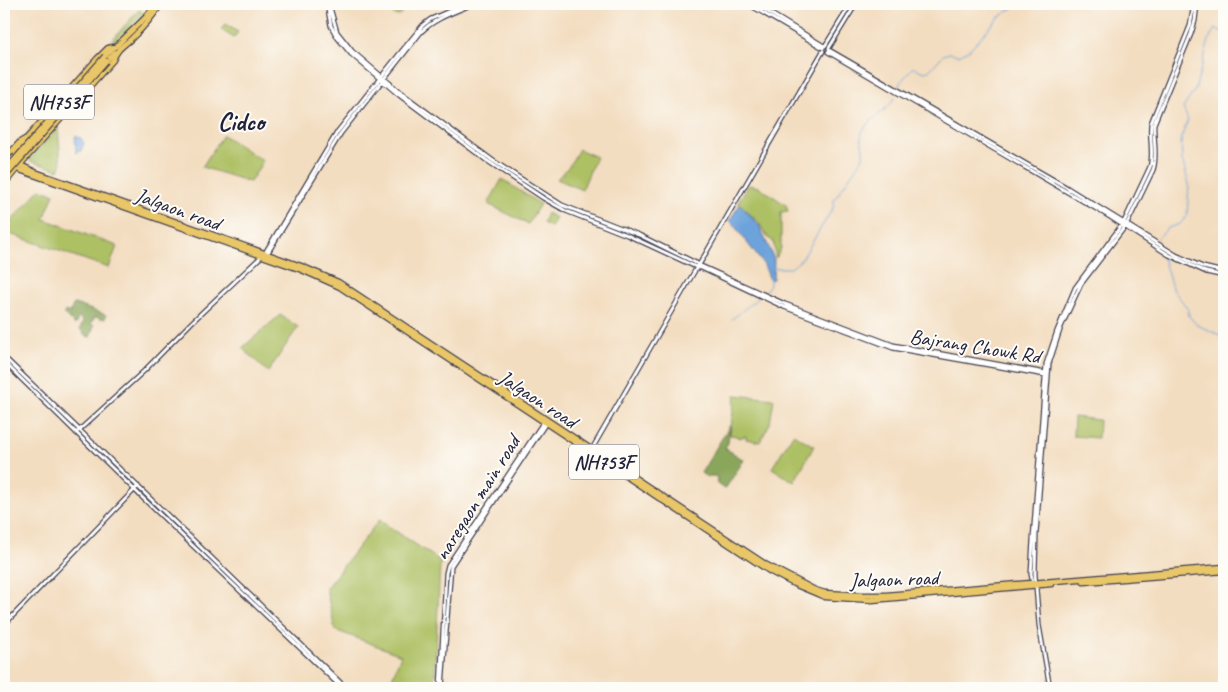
<svg xmlns="http://www.w3.org/2000/svg" width="1228" height="692" viewBox="0 0 1228 692" font-family="Caveat,sans-serif">
	<style>
		.green { fill: #adc064; stroke: #687150 }
		.forest { fill: #8aa65a; stroke: #56644a }
		.water { fill: #6da3db; stroke: #48628b }
		.lines { fill: none; stroke-linecap: round; stroke-linejoin: round }
		.stream { stroke: #6da3db; stroke-width: 1 }
		.tertiary-casing { stroke: #413e4f; stroke-width: 5.5 }
		.primary-casing { stroke: #413e4f; stroke-width: 6 }
		.trunk-casing { stroke: #413e4f; stroke-width: 7 }
		.tertiary { stroke: #fff; stroke-width: 3 }
		.primary { stroke: #e9c769; stroke-width: 4 }
		.trunk { stroke: #e9c769; stroke-width: 4.5 }
		.trunk-bridge-casing { stroke: #413e4f; stroke-width: 7; stroke-linecap: butt }
		.trunk-bridge { stroke: #e9c769; stroke-width: 4.5 }
		.labels { text-anchor: middle; stroke-width: 4; stroke-linejoin: round; paint-order: stroke }
		.shield { fill: #fdfcf7; stroke: #646373; stroke-width: 1 }
		.shield-label { font-size: 20px; font-weight: bold; fill: #22223b }
		.street-label { font-size: 21px; fill: #22223b; stroke: #fdfcf7 }
		.district-label { font-size: 26px; font-weight: bold; fill: #22223b; stroke: #fdfcf7 }
	</style>
	<rect width="100%" height="100%" fill="#fdfcf7"/>
	<filter id="ink" filterUnits="userSpaceOnUse"><feTurbulence type="fractalNoise" baseFrequency=".02" numOctaves="2"/><feDisplacementMap in="SourceGraphic" scale="10" xChannelSelector="R" yChannelSelector="G"/><feConvolveMatrix kernelMatrix="1 2 1 2 8 2 1 2 1" color-interpolation-filters="sRGB"/></filter>
	<filter id="wash" filterUnits="userSpaceOnUse"><feTurbulence type="fractalNoise" baseFrequency=".0096" numOctaves="4" result="noise"/><feDisplacementMap in="SourceGraphic" scale="20" xChannelSelector="R" yChannelSelector="G"/><feGaussianBlur stdDeviation="1.12" result="paint"/><feColorMatrix in="noise" values="0 0 0 0 0 0 0 0 0 0 0 0 0 0 0 0 0 1.4 0 .05"/><feComposite in="paint" operator="in"/></filter>
	<g filter="url(#wash)">
		<rect width="100%" height="100%" fill="#f3ddc0"/>
		<path class="green" d="M398 4H408L400 15 396 16 392 13 393 9Z
			M139 10 144 13 99 56 17 147 6 162 4 161 58 99Z
			M225 24 238 32 234 38 221 30Z
			M58 127 61 165 59 170 30 161V159Z
			M223 135 263 161 250 182 202 167Z
			M579 149 596 157 582 190 557 179 569 166Z
			M502 179 540 204 528 224 488 204Z
			M749 185 759 187 786 205 788 211 781 212V248L776 258 773 241 768 238 759 223 738 202Z
			M40 189 54 194 44 219 117 246 109 268 4 232V229Z
			M547 213 556 218 551 227 543 223Z
			M280 315 298 327 268 372 242 348Z
			M735 395 774 399 770 423 760 442 746 439V436L738 438 737 436 730 435Z
			M1074 417 1099 420 1098 438 1073 436Z
			M793 434 814 446 794 482 772 468Z
			M379 520 442 562 440 565 434 688H388L401 655 335 630 326 588Z"/>
		<path class="forest" d="M75 304 106 315 105 319 95 317 91 323 94 326 90 337 86 336 80 329 83 322 80 318 78 317 76 324H74L64 314 65 311 70 313 73 305Z
			M730 425 728 443 725 448 744 460 725 489 718 484 716 476H709L708 478 701 473Z"/>
		<path class="water" d="M75 136 81 138 84 143 81 151 76 153Z
			M740 204 759 225 774 259 773 279 770 280 764 265 730 220Z"/>
		<g class="lines">
			<path class="stream" d="M899 86 900 83 913 67 924 72 929 71 943 55 949 53 959 55 970 49 998 18 1019 4
				M1157 239 1168 228 1180 224 1187 216 1189 184 1182 160 1181 138 1188 120 1183 108 1195 90 1210 37 1215 29 1224 32
				M1161 251 1172 288 1188 309 1189 316 1197 325 1224 337
				M772 268H780
				M781 268H791L802 259 833 208 834 200 862 159C866 150 859 140 862 132 866 122 889 110 895 97
				M766 291 770 284V278
				M732 319 758 298"/>
		</g>
	</g>
	<g filter="url(#ink)">
		<g class="lines">
			<g class="tertiary-casing">
				<path id="tertiary" d="M327 4 331 26 337 37 351 54 399 95 486 160 543 198 566 211 627 235 696 267
					M329 4 337 32 352 51 400 92 492 160 562 205 639 235 698 264 697 266 699 268 700 266 698 264
					M748 4 823 48
					M755 4 824 46
					M825 46 851 4
					M829 48 856 4
					M829 50 1066 187 1176 255 1203 267 1224 272
					M828 52 1110 217 1169 255 1206 272 1224 276
					M267 254 341 133 421 32C435 18 455 12 473 4
					M699 265 823 51
					M701 266 785 304 893 345 1046 373
					M699 267 784 307 893 348 1045 375
					M4 357 346 688
					M4 362 148 503 342 688
					M76 433 144 371 192 322 265 253 338 131 393 62 423 25 431 19 465 4
					M592 449 697 267
					M1033 584 1031 574 1033 539 1046 364 1057 331 1075 288 1124 222 1150 167C1154 153 1149 138 1151 123L1190 26 1194 4
					M4 625 138 486
					M440 688 446 573 448 565 544 421
					M442 688 451 566 546 423
					M1050 688 1039 625 1035 574 1036 535 1049 364 1061 327 1081 284 1127 224 1153 170C1158 157 1153 138 1154 124L1191 34 1195 21 1197 4"/>
			</g>
			<g class="primary-casing">
				<path id="primary" d="M105 56 114 47
					M106 61 115 52
					M19 157 15 153 26 139
					M4 185 17 169"/>
			</g>
			<g class="trunk-casing">
				<path id="trunk" d="M4 160 20 142 27 138 97 59 108 48 115 47 146 17 156 4
					M4 163 20 165 35 172 301 266 338 282 765 564 815 590 825 593 862 595H886L1224 567
					M19 166 113 60C117 48 125 45 133 37 144 27 153 16 161 4
					M4 168 17 169 302 270 340 287 771 572 794 584 825 597 872 600 1051 584
					M1084 582 1224 571"/>
			</g>
			<use href="#tertiary" class="tertiary"/>
			<use href="#primary" class="primary"/>
			<use href="#trunk" class="trunk"/>
			<g class="trunk-bridge-casing">
				<path id="trunk-bridge" d="M4 172 105 56
					M4 178 106 61"/>
			</g>
			<use href="#trunk-bridge" class="trunk-bridge"/>
		</g>
	</g>
	<g class="labels">
		<g class="shield">
			<rect x="24" y="84.5" width="70" height="35" rx="4"/>
			<rect x="569" y="444.5" width="70" height="35" rx="4"/>
		</g>
		<g class="shield-label">
			<text x="59" y="109">NH753F</text>
			<text x="604" y="469">NH753F</text>
		</g>
		<g class="street-label">
			<text transform="translate(178 209) rotate(20)" y="7">Jalgaon road</text>
			<text transform="translate(975 346) rotate(9)" y="7">Bajrang Chowk Rd</text>
			<text transform="translate(538 399) rotate(33)" y="7">Jalgaon road</text>
			<text transform="translate(477 498) rotate(-58)" y="7">naregaon main road</text>
			<text transform="translate(894 579) rotate(-2)" y="7">Jalgaon road</text>
		</g>
		<g class="district-label">
			<text x="241" y="130">Cidco</text>
		</g>
	</g>
	<rect width="1228" height="692" fill="none" stroke="#fdfcf7" stroke-width="20"/>
</svg>
